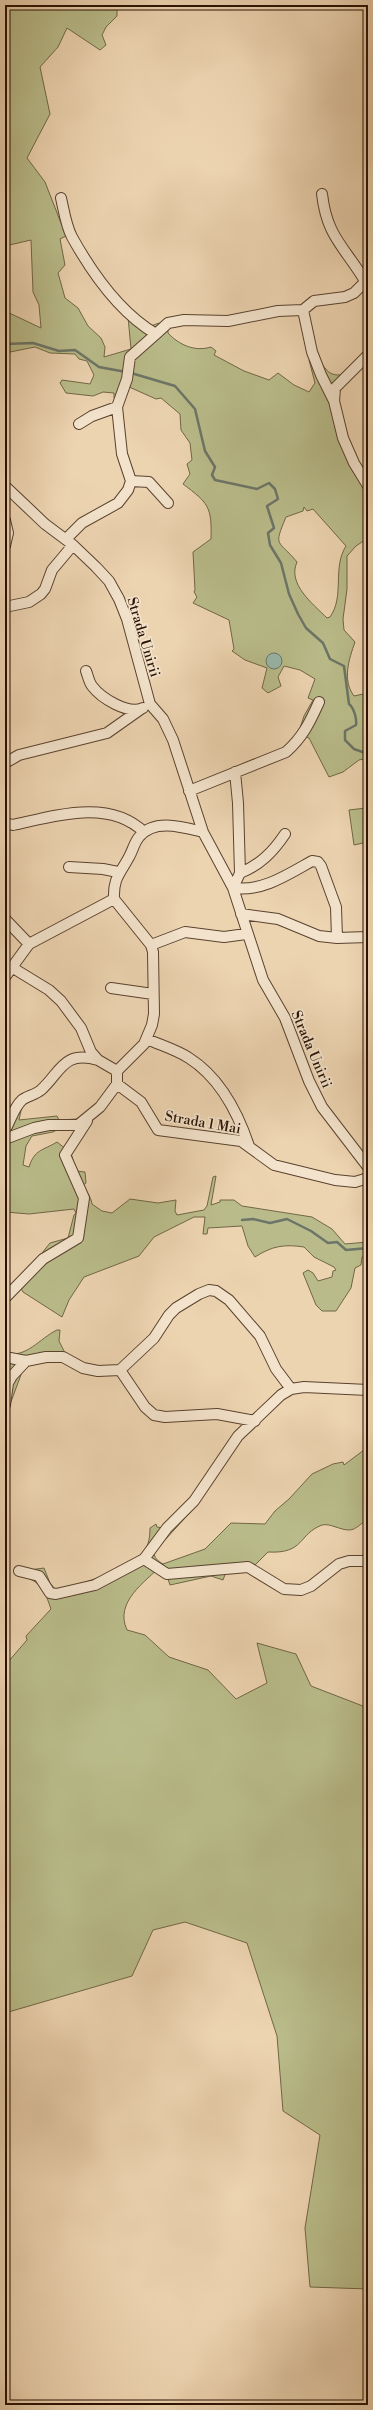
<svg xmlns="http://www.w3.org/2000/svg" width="373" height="2410" viewBox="0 0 373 2410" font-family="'Libre Bodoni',serif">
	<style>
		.green { fill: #b9bc8a; stroke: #716646; fill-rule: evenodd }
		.water { fill: #99b8ac; stroke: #6c7568 }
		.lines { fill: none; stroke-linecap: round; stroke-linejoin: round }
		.stream { stroke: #6c7568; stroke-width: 2.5 }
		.street-casing { stroke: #5a422e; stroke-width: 12 }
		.street { stroke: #f3e3cc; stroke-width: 10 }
		.labels { text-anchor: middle; stroke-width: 3.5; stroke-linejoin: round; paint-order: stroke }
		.street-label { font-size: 14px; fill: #291102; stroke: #f3e3cc }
	</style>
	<rect width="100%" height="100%" fill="#edd4b1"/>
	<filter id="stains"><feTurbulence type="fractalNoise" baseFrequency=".005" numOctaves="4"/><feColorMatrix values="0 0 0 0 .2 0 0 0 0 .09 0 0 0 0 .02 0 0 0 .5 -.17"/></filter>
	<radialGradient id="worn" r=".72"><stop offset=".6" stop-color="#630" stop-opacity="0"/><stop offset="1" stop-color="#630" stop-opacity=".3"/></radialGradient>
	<path class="green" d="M5 5H113L117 7V16L106 27 102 35 106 45 100 50 67 28 58 47 40 67 50 114 27 158 45 182 61 223 68 235 60 239 65 265 58 273 65 298 78 308 88 326 101 338 105 347 104 357 131 349 128 317 148 327 159 323 168 329V333C179 345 195 352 211 347L216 351 214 355 244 371 269 380 278 373 294 385 309 392 315 383 309 360 317 358C327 369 328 378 346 374L338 392 337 399 348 443 368 480V538L356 546 347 556V589L343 619 344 630 355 642C349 659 342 680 354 696L368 693V758L359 760 343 772 329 777 309 738 298 734 304 716 313 700 308 698 315 679 300 670 284 666 278 677 281 686 268 693 262 688 267 668 245 660 232 651 234 649 229 620 193 603 197 597 194 592 195 590 193 552 211 539C212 506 208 503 183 484L190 474 187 464 192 460 190 443 181 430 180 414 161 398 156 399 127 386 122 401 114 398V393L103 392 93 396 66 393 60 383 62 380 90 384 94 375 87 361 79 359 75 354 50 353 35 347 5 353V311L41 328 39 305 33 292 31 240 5 246ZM304 507 307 511 313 509 346 546C332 568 345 596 330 617L327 618C313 604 287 584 297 562 278 539 273 548 286 517L303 511Z
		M368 789V842L354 845 349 810 366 808Z
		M22 1106 19 1120 57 1116 59 1120 77 1119 53 1132 32 1136 26 1146 23 1165 29 1167C35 1149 42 1151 57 1142L71 1153 76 1171 85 1172 86 1183 83 1185C86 1192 91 1196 92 1204L102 1211 112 1213 130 1199 158 1203 176 1200 175 1211 177 1215 204 1210 207 1206 213 1177 216 1176 211 1205 220 1202V1200H234L242 1206 312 1217 332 1229 345 1244 368 1242V1255L362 1257 361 1265 355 1268 351 1288 336 1311H322L316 1305 303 1273 308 1270 313 1273 318 1281 332 1277 333 1271 336 1270 334 1267 314 1257 304 1247C284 1244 272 1246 255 1257L248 1246 242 1226 208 1228 207 1234H203L205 1217H194L154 1237 139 1256 84 1277 69 1300 62 1317 23 1292 18 1283 50 1243 68 1238 74 1215 76 1213 74 1209 29 1214 5 1212V1111Z
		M57 1330H60L59 1341 65 1353 33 1362 22 1372 5 1418V1353C26 1359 40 1338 57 1330Z
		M368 1447V1520C361 1522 357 1530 349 1530 340 1530 330 1523 322 1525 298 1534 305 1554 268 1552L250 1570 226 1572 223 1580 211 1576 170 1585 163 1564C145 1582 114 1602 127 1630L145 1635 169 1657 208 1670 236 1699 267 1683 257 1643 296 1654 311 1686 368 1708V2289L310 2287 305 2228 320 2135 283 2111 277 2036 247 1943 185 1922 153 1930 132 1976 5 2013V1661L8 1662 27 1640 26 1636 51 1609C46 1595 43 1584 28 1578L29 1570 44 1568 50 1583 56 1590C80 1585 128 1570 144 1551 149 1545 150 1536 150 1528L156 1524 157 1527 163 1528 195 1507 154 1552C154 1558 158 1561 163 1564L205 1549 231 1523 265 1524 275 1511 289 1499 312 1474 333 1464 343 1462 344 1465Z"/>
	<path class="water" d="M266 661a8 8 0 1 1 16 0a8 8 0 1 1-16 0Z"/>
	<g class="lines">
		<path class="stream" d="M5 344 33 343 59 351 75 350 99 367 126 372
			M131 373 175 386 195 409 205 451 215 467 212 475 215 480 257 489 269 483 275 489 278 499 267 506 274 528 268 533 270 545 281 563 289 594 298 614 306 628 323 643 330 659 344 666 349 704C354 708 357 719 356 725L345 731V740L354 749 368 754
			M242 1220 253 1219 270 1223 287 1219 311 1231 328 1243 337 1242 346 1250 368 1248"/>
		<g class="street-casing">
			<path id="street" d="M322 194C327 237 344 246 365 281
				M61 198C64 211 66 226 72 237 92 273 120 313 156 334L168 323 184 320 228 321 278 311 303 310 314 301 345 297 354 293 368 279
				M303 310 312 352 321 375 334 401 343 438 354 463 368 486
				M334 401 335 388 368 355
				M79 424 92 416 117 407
				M131 481 149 482 168 503
				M5 486 45 524 73 545 96 567 109 581 119 599 127 619 150 704 163 719 173 740 203 832 233 888 263 980 285 1018 309 1081 322 1107 368 1167
				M5 520 8 533 5 546
				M66 539 82 523 118 503 128 490 131 481 122 454 117 407 127 379 130 357 156 334
				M5 607 29 602 41 594 45 589 52 570 73 545
				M86 671C88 676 89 682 92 686 101 698 128 715 143 708
				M5 763 19 755 107 733 141 709
				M235 772 238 803 240 873 233 888C262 892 287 875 312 861L318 862 321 866 336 907 337 938 368 937
				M189 791 286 752C303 737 310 722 319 702
				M5 823 13 825C54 816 109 798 144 832
				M69 867 103 869 118 872
				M240 873C260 865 273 852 285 834
				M114 899 151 945 153 952 154 1014 152 1025 144 1044 117 1071V1084
				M114 899C113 878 120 874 129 857 133 850 134 843 139 837 154 818 183 827 203 832
				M241 914 278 919 319 936 337 938
				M5 919 29 944 114 899
				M151 945 185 932 224 937 246 934
				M13 968 49 990 61 1001 81 1028 91 1052 98 1060 117 1071
				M5 977 29 944
				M111 988 153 994
				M147 1039C160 1045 177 1050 189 1058 219 1077 238 1113 249 1146
				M5 1130C10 1122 14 1107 22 1100 27 1096 35 1095 41 1090 61 1072 63 1050 98 1060
				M5 1139 34 1128 49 1125H78L100 1107 117 1084 141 1102 158 1130 241 1141 274 1165 335 1180 355 1182 368 1178
				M5 1298 43 1259 78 1238 84 1198 65 1155 87 1121
				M5 1357 26 1361 46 1357H63L83 1368 98 1371 120 1370 145 1407 154 1415 165 1417 217 1414 255 1421
				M120 1370 154 1338 169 1315 176 1308 199 1294 209 1290 216 1291 229 1300 260 1336 276 1369 291 1389
				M5 1405 8 1383 12 1376 26 1361
				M144 1559 167 1574 248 1567 284 1589 301 1590 311 1586 339 1564 349 1561H368
				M19 1571 39 1576 50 1593 56 1594 95 1585 144 1559 167 1528 194 1501 238 1436 281 1395 291 1389 304 1387 368 1390"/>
		</g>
		<use href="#street" class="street"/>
	</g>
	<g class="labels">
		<g class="street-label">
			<text transform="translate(144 637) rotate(73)" y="5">Strada Unirii</text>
			<text transform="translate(312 1049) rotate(67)" y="5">Strada Unirii</text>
			<text transform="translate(203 1122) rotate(10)" y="5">Strada 1 Mai</text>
		</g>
	</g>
	<rect width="373" height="2410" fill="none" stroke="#edd4b1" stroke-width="20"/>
	<rect x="6" y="6" width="361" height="2398" fill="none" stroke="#291102" stroke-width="2"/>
	<rect x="10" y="10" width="353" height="2390" fill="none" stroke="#291102"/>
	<rect width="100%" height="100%" filter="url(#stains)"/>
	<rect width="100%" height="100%" fill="url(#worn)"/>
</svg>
